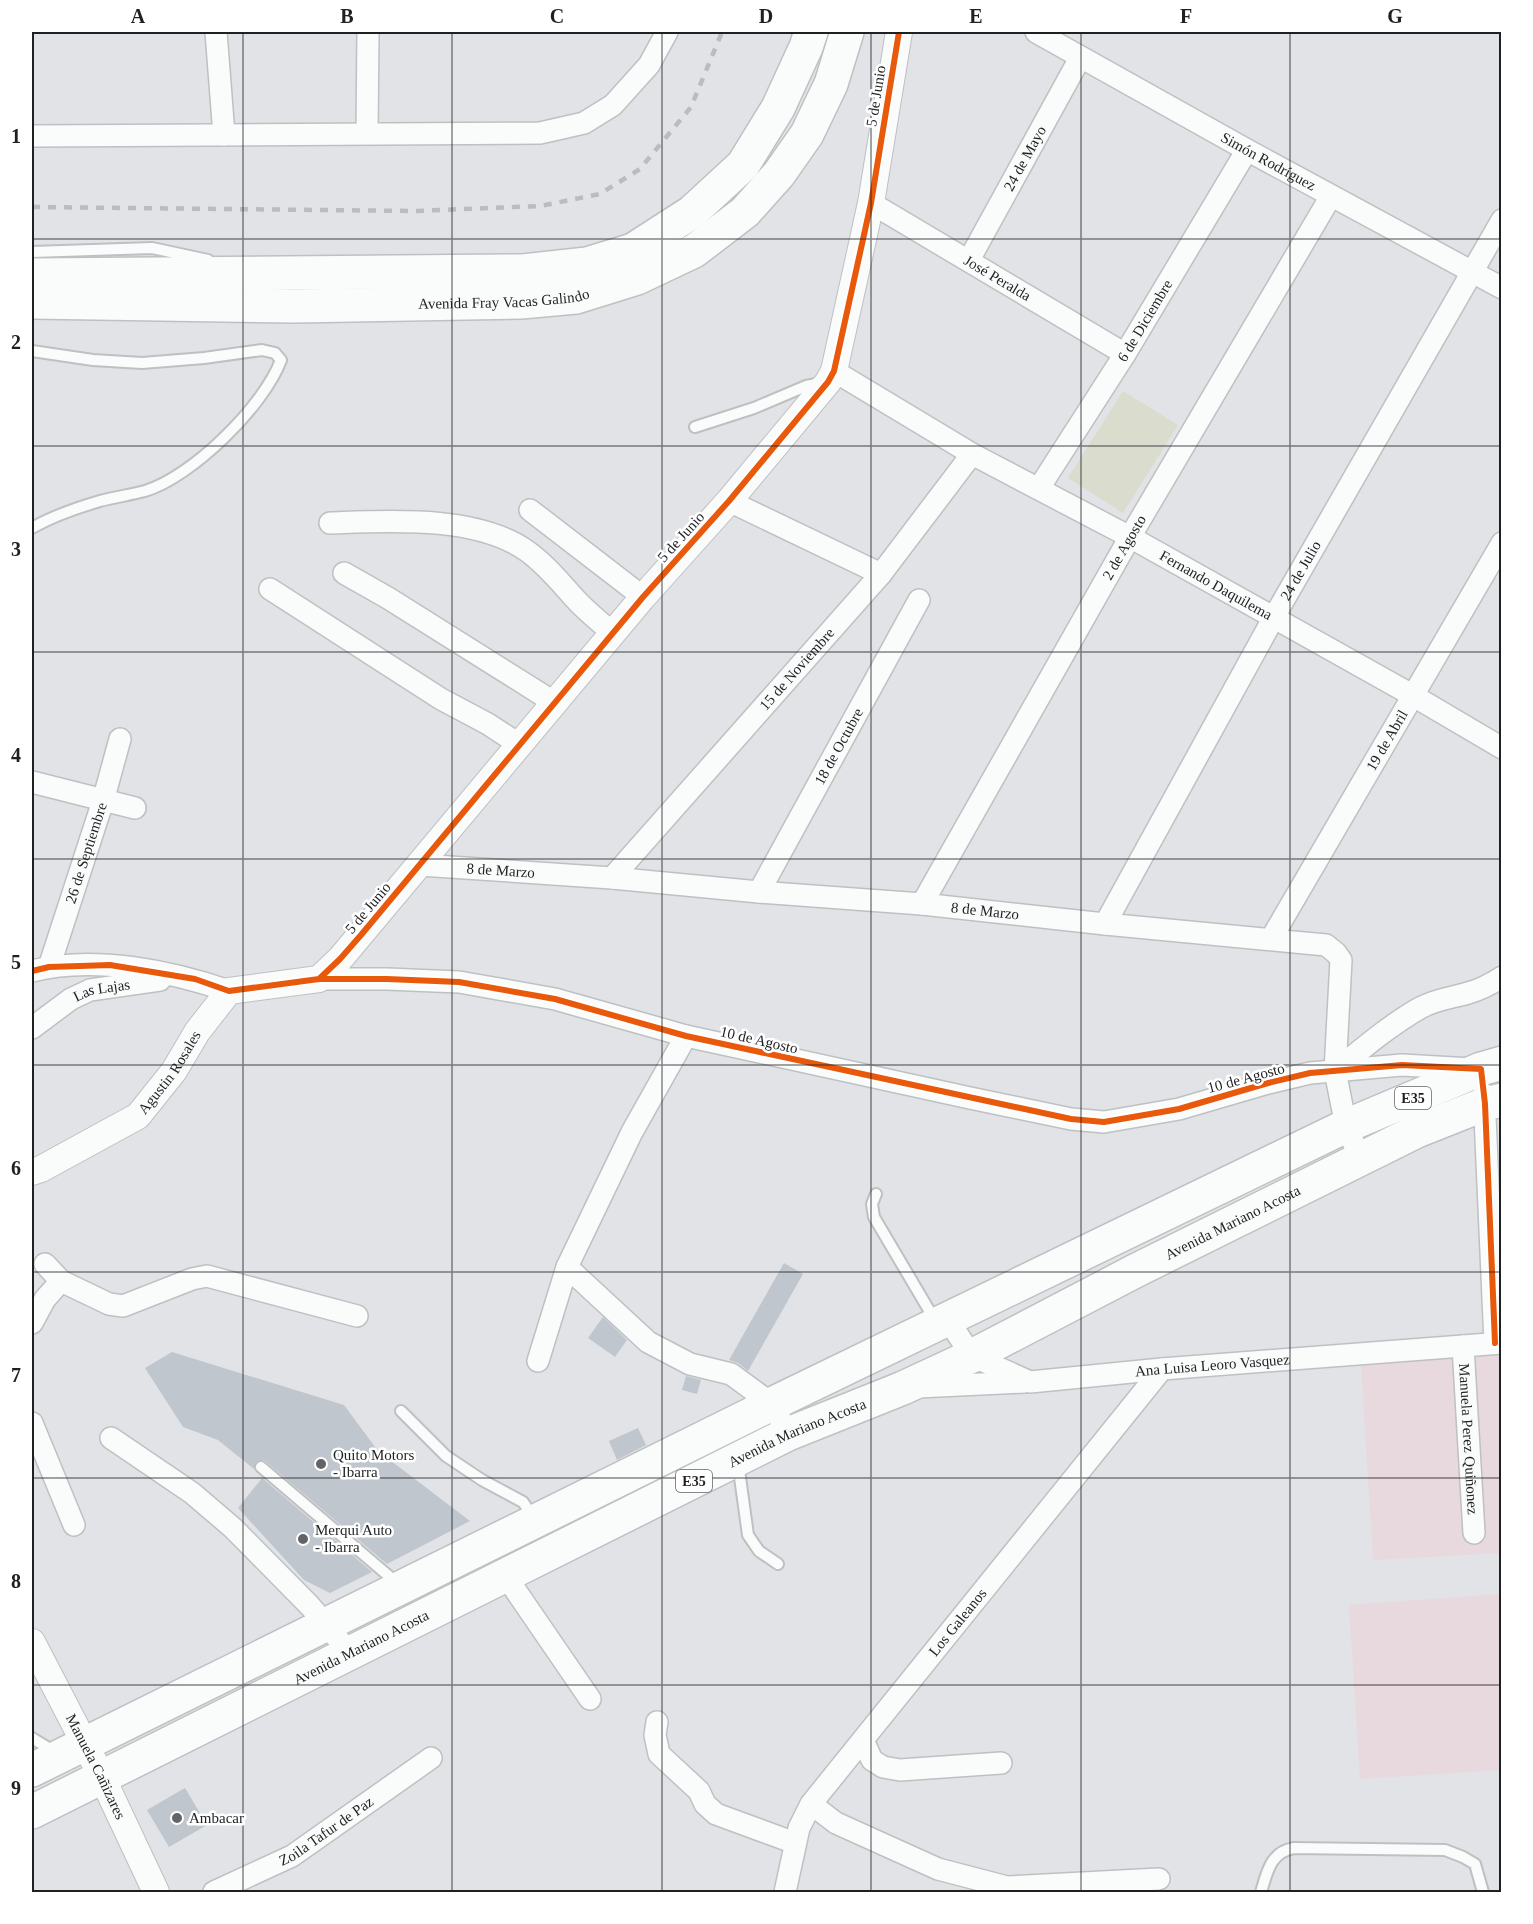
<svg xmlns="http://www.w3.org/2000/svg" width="1533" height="1924" viewBox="0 0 1533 1924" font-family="'Times New Roman',serif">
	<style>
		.education { fill: #e7d9dd }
		.green { fill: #daddce }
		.building { fill: #bfc6ce }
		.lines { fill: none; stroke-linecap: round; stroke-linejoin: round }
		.service-casing { stroke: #bec0c2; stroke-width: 14 }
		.minor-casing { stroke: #bec0c2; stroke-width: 24 }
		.tertiary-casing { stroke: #bec0c2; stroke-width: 28 }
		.primary-casing { stroke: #bec0c2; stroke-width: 36 }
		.trunk-casing { stroke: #bec0c2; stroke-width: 36 }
		.service { stroke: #fafbfb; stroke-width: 10 }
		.minor { stroke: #fafbfb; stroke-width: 21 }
		.tertiary { stroke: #fafbfb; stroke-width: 26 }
		.primary { stroke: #fafbfb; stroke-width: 33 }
		.trunk { stroke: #fafbfb; stroke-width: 33 }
		.rail { stroke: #bcbcbc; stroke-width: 4.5; stroke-dasharray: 8 8; stroke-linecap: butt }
		.cycleway-casing { stroke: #fff; stroke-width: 10 }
		.cycleway { stroke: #e8590c; stroke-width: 6 }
		.grid { fill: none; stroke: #1f2022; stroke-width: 1.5; stroke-opacity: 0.55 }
		.poi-dot { fill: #636467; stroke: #fff; stroke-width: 2 }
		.labels { text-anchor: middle; stroke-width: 5; stroke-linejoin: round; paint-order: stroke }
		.shield { fill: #fff; stroke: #626364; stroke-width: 1.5 }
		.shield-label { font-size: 14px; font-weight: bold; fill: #1f2022 }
		.street-label { font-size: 15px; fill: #1f2022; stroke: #fff }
		.poi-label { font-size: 15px; fill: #1f2022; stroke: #fff; text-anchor: start }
		.neatline { fill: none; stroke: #1f2022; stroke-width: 2 }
		.grid-label { font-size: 20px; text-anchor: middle; font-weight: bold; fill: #1f2022 }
	</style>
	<rect width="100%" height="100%" fill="#e1e3e6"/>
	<path class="education" d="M1501 1354V1553L1373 1560 1361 1364Z
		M1501 1594V1770L1360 1779 1349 1605Z"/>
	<path class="green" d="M1123 391 1178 425 1123 513 1068 478Z"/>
	<path class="building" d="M784 1263 803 1274 748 1371 738 1363 729 1360Z
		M603 1317 627 1340 615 1357 588 1338Z
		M172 1352 344 1405 378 1451 470 1521 387 1564 265 1461 262 1460 256 1462 254 1469 218 1440 183 1427 145 1368Z
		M686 1376 701 1380 697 1394 682 1390Z
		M638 1428 646 1445 617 1460 609 1441Z
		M262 1478 372 1572 330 1593 304 1580 238 1508Z
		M185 1788 207 1825 169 1847 147 1810Z"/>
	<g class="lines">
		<g class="service-casing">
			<path id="service" d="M32 252 152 248 208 260
				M32 351 93 360 142 363 204 358 262 350 275 353 281 360C264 406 192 477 145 491 130 495 115 497 100 501 76 508 53 516 32 528
				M695 427 754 408 806 386 822 383
				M876 1194 872 1204 874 1217 936 1322
				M401 1411 446 1456 482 1480 523 1502 534 1518
				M738 1463 748 1535 759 1551 778 1564
				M261 1467 397 1583
				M32 1738 55 1752
				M1261 1892C1267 1873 1270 1852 1294 1848L1445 1850 1463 1857 1475 1864 1483 1892"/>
		</g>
		<g class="minor-casing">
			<g id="minor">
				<path d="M216 32 224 135"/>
				<path id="s1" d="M1036 32 1247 150 1502 288"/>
				<path d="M367 133 368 32"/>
				<path d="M32 136 540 133 584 123 613 105 649 65 667 32"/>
				<path id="s2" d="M871 203 1125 354"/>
				<path id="s3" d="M969 260 1080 58"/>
				<path id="s4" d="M834 371 972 454 1130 537 1412 695 1502 748"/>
				<path id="s5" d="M1039 488 1125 354 1247 150"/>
				<path d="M729 501 881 574"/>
				<path d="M530 510 643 597"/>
				<path d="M330 523C390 521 476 515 527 551 547 565 563 586 579 603 590 614 602 624 614 634"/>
				<path d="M344 573 388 598 555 703"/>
				<path d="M270 589 441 699 488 724 520 745"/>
				<path d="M32 782 135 808"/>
				<path id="s6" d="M420 865 612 878 759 892 922 904 1105 924 1326 945 1336 953 1341 960 1335 1071 1346 1126 1361 1160"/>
				<path id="s7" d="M612 878 881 574 972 454"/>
				<path id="s8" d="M759 892 919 600"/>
				<path id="s9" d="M922 904 1130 537 1331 196"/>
				<path id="s10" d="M1105 924 1274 617 1502 220"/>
				<path id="s11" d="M1271 939 1502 543"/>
				<path id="s12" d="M49 967 103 801 120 739"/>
				<path d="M32 971C94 955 170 971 229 991"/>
				<path d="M319 979H387L459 982 555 999 686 1036 970 1098 1071 1119 1104 1122 1179 1109 1268 1083 1310 1073 1402 1065 1472 1069"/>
				<path id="s13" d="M32 1028 71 999 90 990 160 980"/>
				<path d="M1335 1071C1362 1049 1390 1025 1420 1008 1436 999 1452 998 1468 993 1480 990 1491 984 1502 977"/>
				<path d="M1484 1094 1495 1343"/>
				<path d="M45 1264 61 1281 109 1304 123 1306 192 1279 207 1276 357 1316"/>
				<path d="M567 1267 648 1342 690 1364 731 1374 772 1404 788 1434"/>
				<path id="s14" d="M948 1320 972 1356 1030 1382 1162 1369 1502 1343"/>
				<path d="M32 1323 45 1299 61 1281"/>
				<path id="s15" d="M1463 1346 1474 1533"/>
				<path d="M538 1361 567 1267 632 1132 686 1036"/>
				<path d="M918 1387 1025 1382"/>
				<path d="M32 1423 74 1525"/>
				<path d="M111 1438 192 1493 233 1528 310 1606 350 1653"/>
				<path d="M505 1575 590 1699"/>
				<path d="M657 1722 655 1735 659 1754 699 1791 705 1804 716 1814 795 1843"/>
				<path d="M863 1740 872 1760 883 1767 900 1770 1001 1763"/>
				<path d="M811 1804 836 1823 938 1869 1007 1887 1159 1879"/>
				<path id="s16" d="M214 1892 292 1856 431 1758"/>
				<path id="s17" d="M785 1892 799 1828 811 1804 1162 1369"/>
			</g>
		</g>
		<g class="tertiary-casing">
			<g id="tertiary">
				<path id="s18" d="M32 1172 41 1169 138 1116 174 1071 197 1032 229 991 319 979 340 959 643 597 729 501 828 382 834 371 871 203 899 32"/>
				<path id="s19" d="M32 1642 102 1777 156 1892"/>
			</g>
		</g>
		<g class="primary-casing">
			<g id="primary">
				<path d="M32 275 523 271 587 264 633 250 692 212 743 165 778 108 806 47 811 32"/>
				<path id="s20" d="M32 302 295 306 521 302 576 297 637 278 694 251 745 212 779 174 807 134 831 84 847 32"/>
			</g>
		</g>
		<g class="trunk-casing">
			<g id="trunk">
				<path d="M32 1770 772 1404 1346 1126 1481 1069 1502 1063"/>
				<path id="s21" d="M32 1812 788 1434 903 1388 972 1356 1135 1271 1417 1131 1485 1104 1502 1100"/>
			</g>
		</g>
		<use href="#service" class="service"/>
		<use href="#minor" class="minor"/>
		<use href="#tertiary" class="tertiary"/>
		<use href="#primary" class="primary"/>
		<use href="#trunk" class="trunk"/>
		<path class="rail" d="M32 207 415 211 540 206 600 194 640 169 691 107 722 32"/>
		<g class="cycleway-casing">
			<path id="cycleway" d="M32 971 49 967 110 965 195 979 229 991 319 979H387L459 982 555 999 686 1036 1071 1119 1104 1122 1179 1109 1268 1083 1310 1073 1402 1065 1481 1069 1485 1104 1495 1343
				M319 979 340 959 361 935 643 597 729 501 828 382 834 371 871 203 899 32"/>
		</g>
		<use href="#cycleway" class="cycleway"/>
	</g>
	<path class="grid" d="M243 32V1892M452 32V1892M662 32V1892M871 32V1892M1081 32V1892M1290 32V1892M32 239H1502M32 446H1502M32 652H1502M32 859H1502M32 1065H1502M32 1272H1502M32 1478H1502M32 1685H1502"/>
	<g class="poi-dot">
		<circle cx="321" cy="1464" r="6"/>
		<circle cx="303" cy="1539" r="6"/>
		<circle cx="177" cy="1818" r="6"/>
	</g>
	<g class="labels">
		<g class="shield">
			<rect x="1395" y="1087" width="36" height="22" rx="4.5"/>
			<rect x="676" y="1470" width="36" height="22" rx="4.5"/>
		</g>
		<g class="shield-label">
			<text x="1413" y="1103">E35</text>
			<text x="694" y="1486">E35</text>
		</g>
		<g class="street-label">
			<text transform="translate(876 96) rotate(-81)" y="5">5 de Junio</text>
			<text dy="5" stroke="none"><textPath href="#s3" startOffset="116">24 de Mayo</textPath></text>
			<text dy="5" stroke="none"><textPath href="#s1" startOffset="266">Simón Rodríguez</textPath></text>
			<text dy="5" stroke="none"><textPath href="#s2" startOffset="147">José Peralda</textPath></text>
			<text dy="5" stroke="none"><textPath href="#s20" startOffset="472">Avenida Fray Vacas Galindo</textPath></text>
			<text dy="5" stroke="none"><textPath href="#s5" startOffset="198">6 de Diciembre</textPath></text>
			<text transform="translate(681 537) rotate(-48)" y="5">5 de Junio</text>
			<text dy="5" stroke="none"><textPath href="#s9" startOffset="410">2 de Agosto</textPath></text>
			<text dy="5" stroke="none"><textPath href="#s10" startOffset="404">24 de Julio</textPath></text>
			<text dy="5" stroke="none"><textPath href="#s4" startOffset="438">Fernando Daquilema</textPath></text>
			<text dy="5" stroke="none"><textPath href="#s7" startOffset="279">15 de Noviembre</textPath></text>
			<text dy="5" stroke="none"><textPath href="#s11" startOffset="230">19 de Abril</textPath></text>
			<text dy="5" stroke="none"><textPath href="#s8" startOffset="166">18 de Octubre</textPath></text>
			<text dy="5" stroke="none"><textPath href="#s12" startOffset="120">26 de Septiembre</textPath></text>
			<text dy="5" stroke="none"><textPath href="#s6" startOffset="81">8 de Marzo</textPath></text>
			<text transform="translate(368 908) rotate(-50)" y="5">5 de Junio</text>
			<text dy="5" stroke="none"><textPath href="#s6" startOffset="567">8 de Marzo</textPath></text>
			<text dy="5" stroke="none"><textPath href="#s13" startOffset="81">Las Lajas</textPath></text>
			<text transform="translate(759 1040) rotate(13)" y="5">10 de Agosto</text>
			<text dy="5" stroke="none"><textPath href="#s18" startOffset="174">Agustin Rosales</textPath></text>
			<text transform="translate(1246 1078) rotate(-15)" y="5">10 de Agosto</text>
			<text dy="5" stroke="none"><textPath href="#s21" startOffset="1338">Avenida Mariano Acosta</textPath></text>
			<text dy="5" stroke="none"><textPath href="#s14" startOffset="290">Ana Luisa Leoro Vasquez</textPath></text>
			<text dy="5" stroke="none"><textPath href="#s21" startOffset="854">Avenida Mariano Acosta</textPath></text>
			<text dy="5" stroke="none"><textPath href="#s15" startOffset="93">Manuela Perez Quiñonez</textPath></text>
			<text dy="5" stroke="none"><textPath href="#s17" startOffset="326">Los Galeanos</textPath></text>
			<text dy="5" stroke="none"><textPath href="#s21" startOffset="368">Avenida Mariano Acosta</textPath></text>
			<text dy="5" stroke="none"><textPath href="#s19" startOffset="140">Manuela Cañizares</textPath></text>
			<text dy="5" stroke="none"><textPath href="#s16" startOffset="128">Zoila Tafur de Paz</textPath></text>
		</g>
		<g class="poi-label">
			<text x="333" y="1460">Quito Motors<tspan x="333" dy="17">- Ibarra</tspan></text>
			<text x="315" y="1535">Merqui Auto<tspan x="315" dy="17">- Ibarra</tspan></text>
			<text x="189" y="1823">Ambacar</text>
		</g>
	</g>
	<rect width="1533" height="1924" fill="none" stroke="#ffffff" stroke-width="66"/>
	<rect x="33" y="33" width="1467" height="1858" class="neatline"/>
	<g class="grid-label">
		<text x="138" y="23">A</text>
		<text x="347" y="23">B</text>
		<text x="557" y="23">C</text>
		<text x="766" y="23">D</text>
		<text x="976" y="23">E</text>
		<text x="1186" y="23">F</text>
		<text x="1395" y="23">G</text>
		<text x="16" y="143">1</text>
		<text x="16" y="349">2</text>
		<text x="16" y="556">3</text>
		<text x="16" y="762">4</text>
		<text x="16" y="969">5</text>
		<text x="16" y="1175">6</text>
		<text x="16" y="1382">7</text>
		<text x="16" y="1588">8</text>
		<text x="16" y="1795">9</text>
	</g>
</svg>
